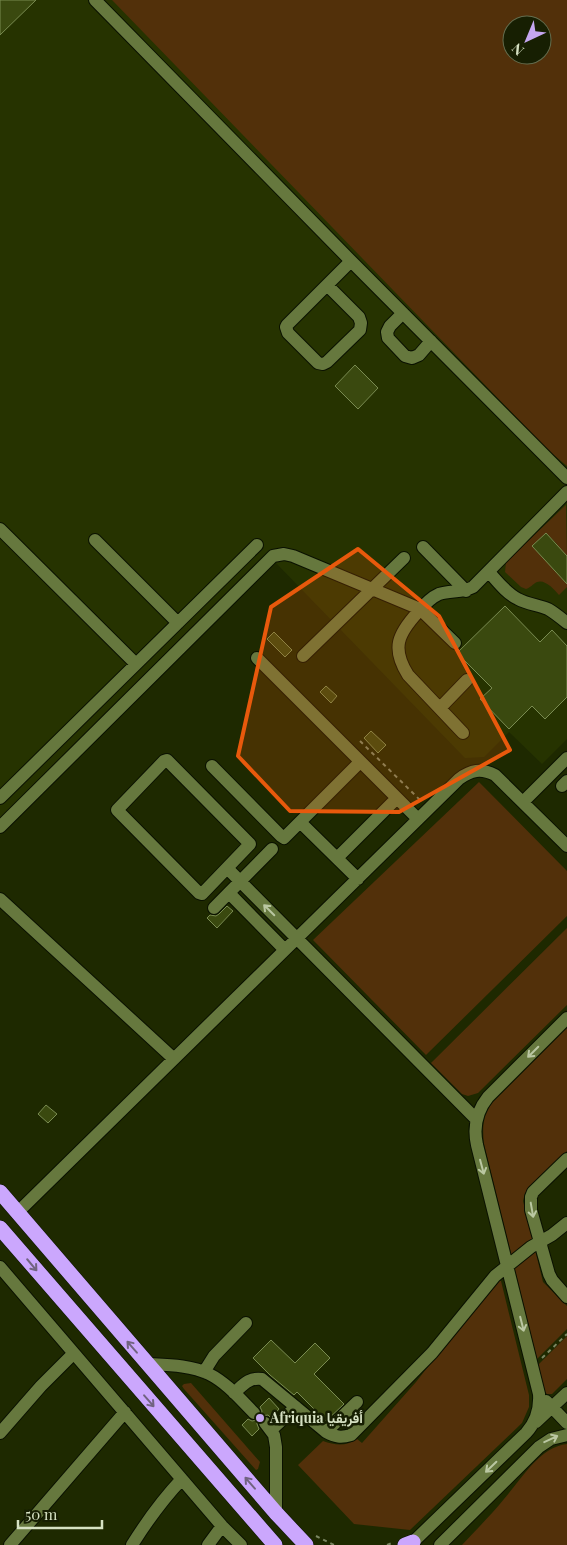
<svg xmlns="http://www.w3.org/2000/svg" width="567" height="1545" viewBox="0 0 567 1545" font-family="'Playfair Display',Vazirmatn,serif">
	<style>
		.built { fill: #263300; fill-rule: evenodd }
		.green { fill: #52300a; fill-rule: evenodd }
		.building { fill: #3a490f; stroke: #798b51 }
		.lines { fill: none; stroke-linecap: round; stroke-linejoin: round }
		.minor-casing { stroke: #0a1100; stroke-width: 14 }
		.highway-casing { stroke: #0a1100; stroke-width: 16 }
		.path { stroke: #7b8662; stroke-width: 2; stroke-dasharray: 4 4; stroke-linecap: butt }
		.minor { stroke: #66783e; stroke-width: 12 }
		.highway { stroke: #cba7fd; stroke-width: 15 }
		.oneway { stroke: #bac7a2 }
		.oneway2 { stroke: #716380 }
		.marked { fill: #e8590c; fill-opacity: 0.2; stroke: #e8590c; stroke-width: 4; stroke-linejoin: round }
		.poi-dot { fill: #c5a6f0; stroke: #171f02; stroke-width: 2 }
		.labels { text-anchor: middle; stroke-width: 5; stroke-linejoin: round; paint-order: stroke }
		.poi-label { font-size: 14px; font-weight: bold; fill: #d6e1c3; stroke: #171f02; text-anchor: start }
	</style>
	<rect width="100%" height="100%" fill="#1e2900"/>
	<path class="built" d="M0 0H567V739L542 764 509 732 484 757 465 758 276 563 0 835ZM512 25H542V55H512Z"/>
	<path class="green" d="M112 0H567V466L549 451ZM512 25H542V55H512Z
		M566 505 567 556 564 554 551 567 567 584V587L559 595C554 589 545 579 537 582 533 584 530 588 526 589L521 587 505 572 506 562ZM546 533 557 544 543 558 532 546Z
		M479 782 567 871V916L426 1055 313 940Z
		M567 928V1005L478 1093 468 1096 462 1094 431 1063Z
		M567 1028V1151L525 1193 523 1201 543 1282 567 1306V1329L537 1359 484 1144C482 1127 483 1115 493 1102Z
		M499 1281H501L529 1395V1407L522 1423 410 1530 354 1524 298 1465 323 1441C335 1445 345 1447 357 1439L362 1443 416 1382 494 1283Z
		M567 1336V1379L552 1394H547L545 1392 538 1365Z
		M191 1383 260 1462 258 1469 256 1470 184 1389 182 1386 184 1384Z
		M567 1444V1545H462C476 1530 491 1515 504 1499 521 1480 539 1447 567 1444Z"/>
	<path class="building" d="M0 0H36L0 35Z
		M355 365 378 388 358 409 335 386Z
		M546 533 567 556V584L532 546Z
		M505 606 540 642 552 630 567 646V697L545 719 532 706 509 729 480 699 492 688 457 653Z
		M274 632 292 650 285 657 267 639Z
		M326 686 337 696 331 703 320 692Z
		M371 731 386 745 378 753 364 738Z
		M227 906 233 911 217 928 207 918 210 915 216 916 219 914Z
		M46 1105 57 1114 48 1123 38 1114Z
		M271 1340 295 1363 315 1343 330 1358 314 1374 344 1404 326 1421 297 1392 294 1395 270 1375 253 1358Z
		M269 1398 279 1409 271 1418 268 1415 261 1416 262 1411 260 1407Z
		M248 1419 252 1421 257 1420V1424L259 1429 252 1436 242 1425Z"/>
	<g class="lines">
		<g class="minor-casing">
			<path id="minor" d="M95 0 351 261 567 478
				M327 285 359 317 361 323 360 330 327 362 323 364 318 363 288 333 286 327 287 325 351 261
				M403 313 390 326 387 332 388 338 405 356 412 358 419 355 431 341
				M0 529 136 664
				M95 540 178 623
				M423 547 466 591
				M489 572C498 582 506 593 518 599 527 604 538 605 548 609 555 613 561 618 567 623
				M303 656 404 558
				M257 658 418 819
				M440 708 467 680
				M463 733 408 675C391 648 398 634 418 612 423 606 430 598 439 594 450 590 462 593 473 587L567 492
				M167 760 250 844 202 894 199 893 117 810 164 761Z
				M212 766 281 836 284 838 360 762
				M562 786 567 781
				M0 798 257 545
				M523 802 567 758
				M300 822 358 879
				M0 827 273 556 284 554 293 556 420 609 455 643
				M337 858 397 798
				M228 869 476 1119
				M229 893 285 950
				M0 899 174 1059
				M214 908 272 849
				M567 1159 533 1192 531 1197V1210L549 1274 552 1280 567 1297
				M17 1213 459 779C471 770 481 768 495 775L567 846
				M0 1267 222 1526 241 1545
				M147 1364C167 1365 191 1365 209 1374 227 1383 240 1399 254 1413
				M204 1372 214 1356 246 1323
				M234 1393C243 1385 249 1377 262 1379L326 1432C335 1437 341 1438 351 1435L432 1353 495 1276 531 1247 552 1235 567 1223
				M546 1401 567 1423
				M536 1422 567 1393
				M265 1423 274 1435 276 1447V1513
				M271 1430 296 1407
				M326 1432 357 1402
				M0 1433 41 1386 73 1354
				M10 1545 125 1412
				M132 1545C147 1521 163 1499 182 1479
				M208 1545 222 1526
				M410 1545 526 1433C536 1422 540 1409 539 1394L477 1145C473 1127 476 1112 488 1097L567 1018
				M440 1545 539 1447 551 1439 567 1435"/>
		</g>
		<g class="highway-casing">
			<path id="highway" d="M0 1192 276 1513 306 1545
				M0 1228 275 1545
				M405 1545 413 1542"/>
		</g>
		<path class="path" d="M360 741 420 800
			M542 1358 567 1334
			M316 1536 334 1545
			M387 1545 392 1543"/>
		<use href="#minor" class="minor"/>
		<use href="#highway" class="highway"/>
	</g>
	<defs><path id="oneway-shaft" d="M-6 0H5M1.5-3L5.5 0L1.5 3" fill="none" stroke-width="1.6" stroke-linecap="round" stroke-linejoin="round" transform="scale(1.25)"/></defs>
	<g class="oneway">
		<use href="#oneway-shaft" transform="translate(269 910) rotate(-135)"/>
		<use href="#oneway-shaft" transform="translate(533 1052) rotate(135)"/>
		<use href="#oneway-shaft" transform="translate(482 1167) rotate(75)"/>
		<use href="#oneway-shaft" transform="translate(532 1210) rotate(80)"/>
		<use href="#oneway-shaft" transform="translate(522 1324) rotate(76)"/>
		<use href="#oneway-shaft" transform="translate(551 1439) rotate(-25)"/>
		<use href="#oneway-shaft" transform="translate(491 1467) rotate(136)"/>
	</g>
	<g class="oneway2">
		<use href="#oneway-shaft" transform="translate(32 1265) rotate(50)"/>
		<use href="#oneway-shaft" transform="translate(132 1347) rotate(-131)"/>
		<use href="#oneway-shaft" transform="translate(149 1401) rotate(49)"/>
		<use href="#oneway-shaft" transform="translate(250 1483) rotate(-131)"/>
	</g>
	<path class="marked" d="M358 549 439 616 510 750 399 812 290 811 238 756 271 607Z"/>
	<circle class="poi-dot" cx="260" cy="1418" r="5"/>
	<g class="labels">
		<g class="poi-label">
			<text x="270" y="1423">Afriquia أفريقيا</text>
		</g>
	</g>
	<g transform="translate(527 40) rotate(224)"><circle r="24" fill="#171f02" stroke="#636d4f"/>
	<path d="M0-4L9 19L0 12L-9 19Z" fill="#c5a6f0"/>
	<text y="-8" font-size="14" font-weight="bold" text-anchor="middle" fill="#d6e1c3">N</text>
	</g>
	<path d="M18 1520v8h84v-8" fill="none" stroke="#d6e1c3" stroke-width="2.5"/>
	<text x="25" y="1520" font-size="15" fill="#d6e1c3" stroke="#171f02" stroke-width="4" paint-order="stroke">50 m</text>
</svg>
